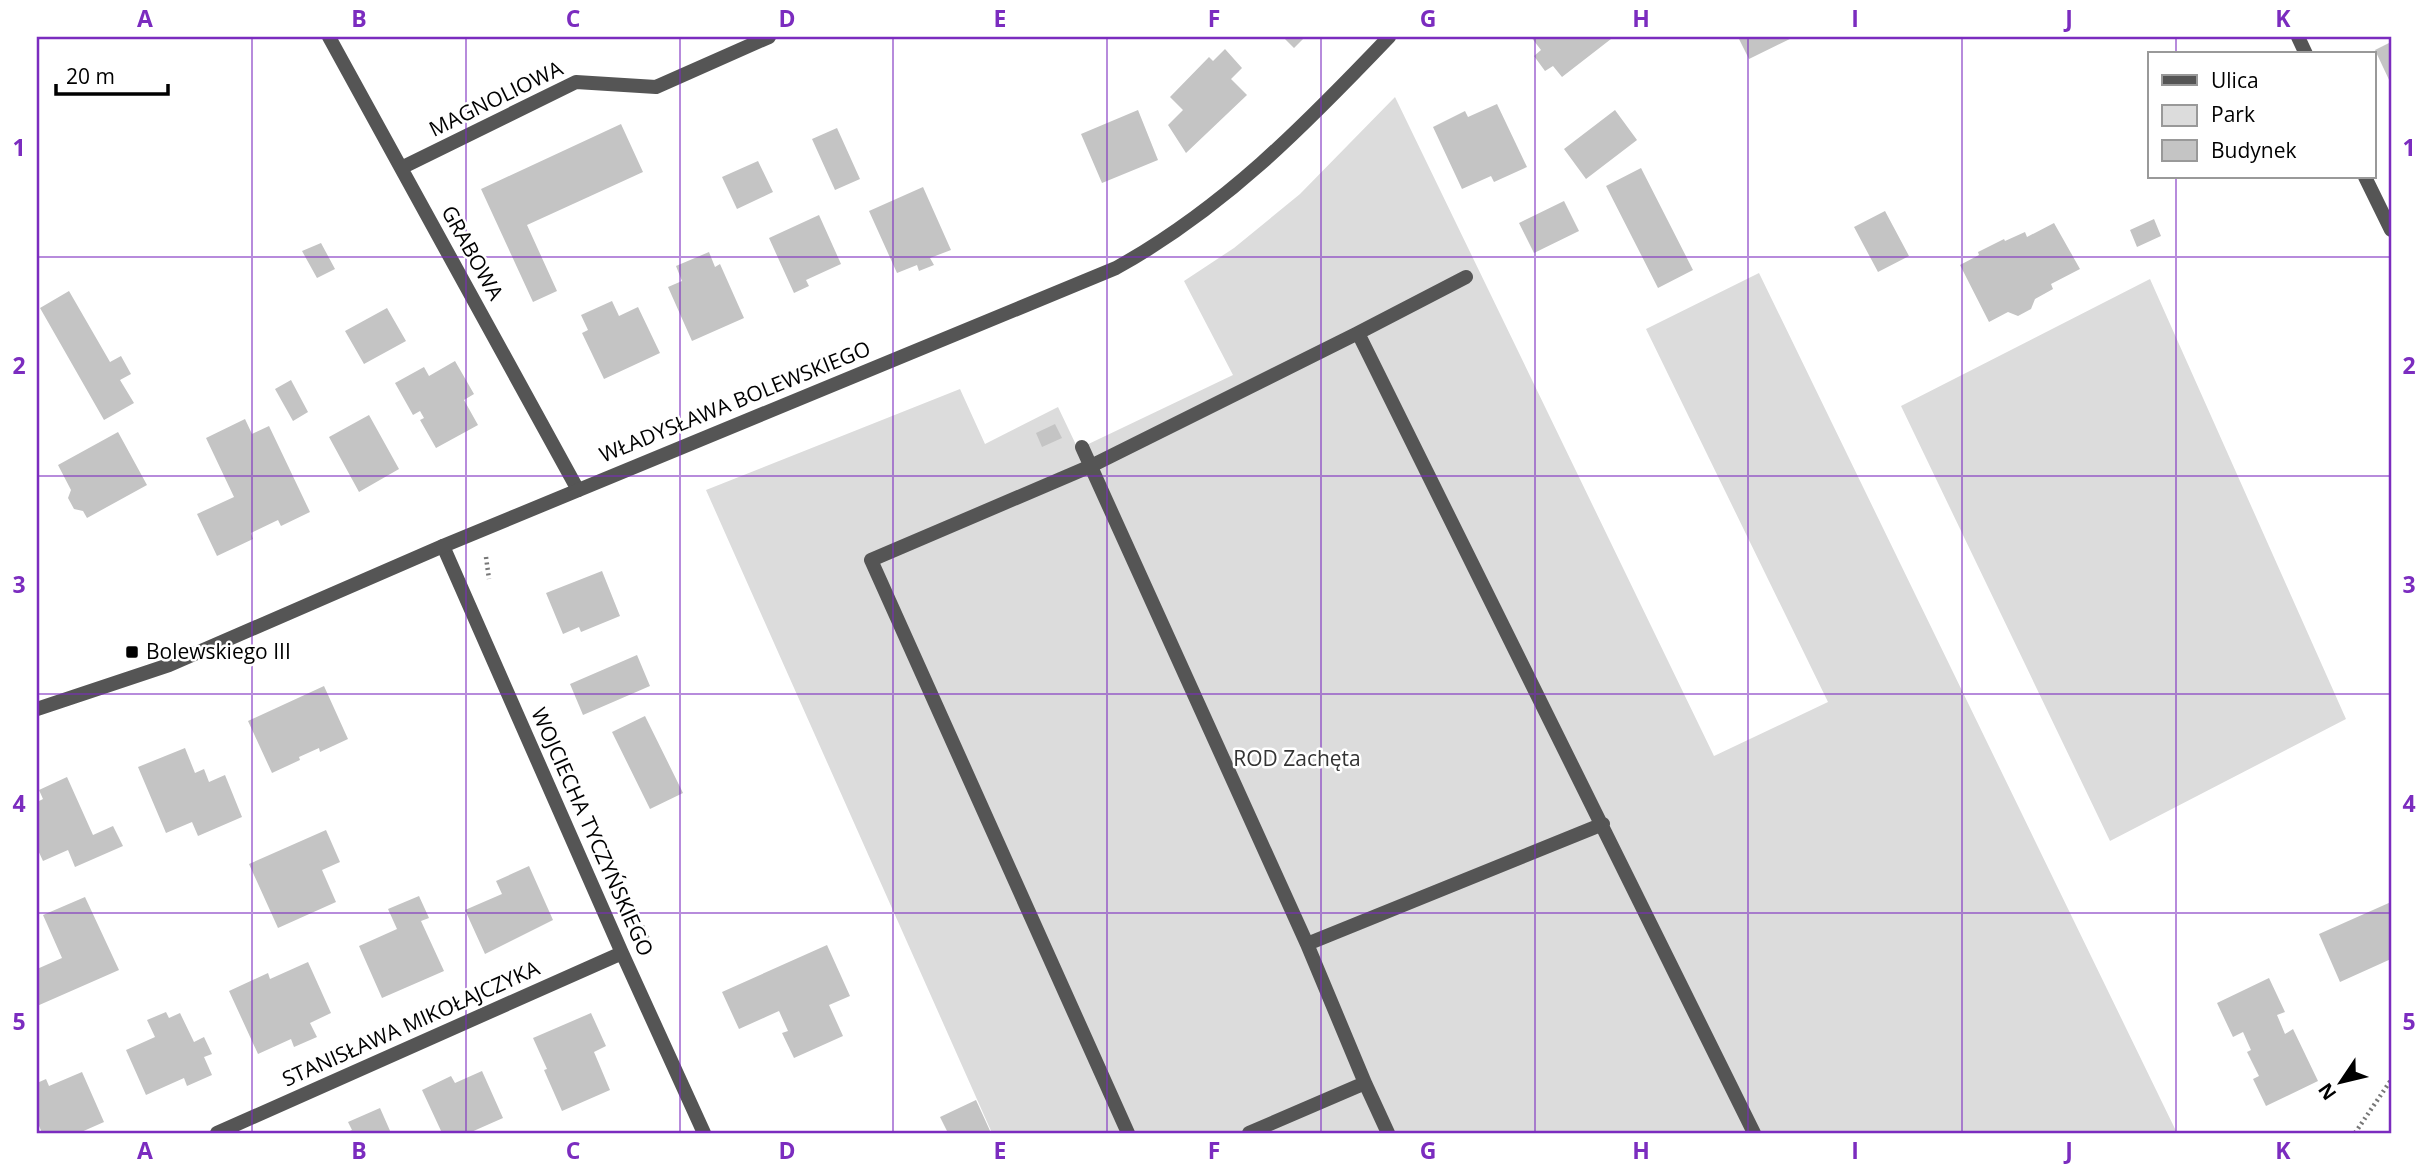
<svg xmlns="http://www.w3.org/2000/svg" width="2428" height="1170" viewBox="0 0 2428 1170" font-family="'Open Sans',sans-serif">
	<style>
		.green { fill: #dcdcdc }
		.building { fill: #c4c4c4 }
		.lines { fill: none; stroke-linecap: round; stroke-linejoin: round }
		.path { stroke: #777; stroke-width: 4.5; stroke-dasharray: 2 3.5; stroke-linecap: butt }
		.service { stroke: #555; stroke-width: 14 }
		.minor { stroke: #555; stroke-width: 14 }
		.tertiary { stroke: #555; stroke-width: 14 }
		.grid { fill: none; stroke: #7b2cbf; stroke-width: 2; stroke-opacity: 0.55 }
		.poi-dot { fill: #000; stroke: #fff; stroke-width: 2.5 }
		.labels { text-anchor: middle; stroke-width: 5; stroke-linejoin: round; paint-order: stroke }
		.street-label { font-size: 21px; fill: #000; stroke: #fff }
		.poi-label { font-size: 21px; fill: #000; stroke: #fff; text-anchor: start }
		.park-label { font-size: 21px; fill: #333; stroke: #fff }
		.neatline { fill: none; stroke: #7b2cbf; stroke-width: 2.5 }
		.grid-label { font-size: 23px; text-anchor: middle; font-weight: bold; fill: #7b2cbf }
	</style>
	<rect width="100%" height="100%" fill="#fff"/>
	<path class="green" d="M1395 97 1714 756 1828 702 1646 329 1759 273 2177 1133H992L706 490 960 389 985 444 1058 407 1078 449 1233 375 1184 281 1234 248 1300 194Z
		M2150 279 2346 719 2110 841 1901 406Z"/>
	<path class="building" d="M1283 37H1305L1294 48Z
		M1531 37H1609L1611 39 1562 77 1553 66 1545 71 1534 56 1541 50Z
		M1738 37H1794L1749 59Z
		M2391 42V84L2375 50Z
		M1225 49 1242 68 1231 79 1247 95 1186 153 1168 125 1183 110 1170 97 1209 57 1213 61Z
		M1497 104 1527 167 1494 182 1491 176 1462 189 1433 127 1465 111 1468 117Z
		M1138 110 1158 160 1102 183 1081 134Z
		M1615 110 1637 140 1586 179 1564 149Z
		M621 124 643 172 527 225 557 291 533 302 481 189Z
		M837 128 860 179 835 190 812 139Z
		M758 161 773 192 737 209 722 177Z
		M1641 168 1693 270 1658 288 1606 186Z
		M923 187 951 250 930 258 934 265 919 271 917 265 897 273 869 211Z
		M1564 201 1579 231 1534 253 1519 223Z
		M1885 211 1909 256 1878 272 1854 227Z
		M819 215 841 264 806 280 809 286 794 293 769 238Z
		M2154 219 2161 236 2137 247 2130 230Z
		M2054 223 2080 269 2051 284 2053 289 2035 299 2031 309 2018 316 2008 312 1989 322 1960 265 1979 255 1978 252 2004 239 2005 241 2025 232 2027 237Z
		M321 243 335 269 317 278 302 251Z
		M709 252 715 267 720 264 744 318 692 341 668 287 682 281 676 266Z
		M69 291 110 362 121 356 131 374 120 380 134 403 104 420 40 308Z
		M612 301 619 316 638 307 660 353 604 379 582 333 588 330 581 315Z
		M387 308 406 341 364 364 345 331Z
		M455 361 474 394 464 400 478 425 436 448 420 420 424 418 420 411 413 415 395 383 424 367 429 376Z
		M291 380 308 412 293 421 275 389Z
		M369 415 399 469 359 492 329 437Z
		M245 419 252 434 269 426 310 512 281 526 278 520 251 533 253 539 217 556 197 514 234 497 206 438Z
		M1055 424 1062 438 1042 447 1036 433Z
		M118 432 147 485 87 518 83 511 74 509 68 498 71 490 58 465Z
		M602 571 620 616 581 632 579 627 563 634 546 593Z
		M637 655 650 686 583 715 570 684Z
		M324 686 348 739 320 752 319 748 299 757 300 760 272 773 248 721Z
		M645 716 683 793 650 809 612 732Z
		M185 748 195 773 204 769 209 782 225 775 242 817 198 836 192 822 166 833 138 767Z
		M67 777 93 835 113 826 123 846 75 867 68 850 43 861 37 848V802L43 799 39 790Z
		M326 830 340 862 322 870 336 902 278 928 249 864Z
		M529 866 553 920 485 954 465 910 502 894 496 881Z
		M419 896 429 918 421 921 444 971 382 998 359 946 397 929 388 909Z
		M85 897 119 970 37 1006V969L62 958 43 915Z
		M2391 902V959L2340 982 2319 934Z
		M827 945 850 996 829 1005 843 1036 794 1058 782 1033 788 1031 779 1011 739 1029 722 992Z
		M308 962 331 1013 310 1023 317 1037 294 1047 291 1039 258 1054 229 991 268 973 270 979Z
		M2269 978 2285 1012 2277 1015 2285 1034 2293 1029 2318 1081 2266 1106 2253 1079 2259 1076 2247 1052 2251 1050 2243 1032 2233 1037 2217 1003Z
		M166 1012 169 1018 180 1013 194 1042 204 1037 212 1054 204 1057 212 1075 187 1086 184 1078 146 1095 126 1050 155 1037 147 1020Z
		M591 1013 606 1046 594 1052 610 1090 562 1111 544 1070 547 1069 533 1038Z
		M482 1071 503 1118 469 1133H442L422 1090 451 1076 455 1083Z
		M82 1072 104 1122 79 1133 66 1131 42 1133 37 1121V1083L46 1079 49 1086Z
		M976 1100 991 1133H948L940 1117Z
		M380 1108 391 1133H345L352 1130 348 1122Z"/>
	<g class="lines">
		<path class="path" d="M486 557 489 579
			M642 926 653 950
			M2355 1133 2391 1080"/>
		<path class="service" d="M1358 333 1466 277
			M1082 447 1307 944 1603 824
			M1365 1083 1388 1133
			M1128 1133 871 560 1091 466 1358 333 1754 1133
			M1249 1133 1365 1083 1307 944"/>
		<path class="minor" d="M329 37 578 490
			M401 168 576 82 656 87 769 37
			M443 546 622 953 704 1133
			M217 1133 622 953"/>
		<path class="tertiary" d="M2298 37 2306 54
			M2365 177 2391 230
			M37 709 169 665 443 546 1116 268C1224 208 1304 126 1389 37"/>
	</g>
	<path class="grid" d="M252 37V1133M466 37V1133M680 37V1133M893 37V1133M1107 37V1133M1321 37V1133M1535 37V1133M1748 37V1133M1962 37V1133M2176 37V54M2176 177V1133M37 257H2391M37 476H2391M37 694H2391M37 913H2391"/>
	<rect class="poi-dot" x="125" y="645" width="14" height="14" rx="3.5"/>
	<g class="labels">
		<g class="street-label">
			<text transform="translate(496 99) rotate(-26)" y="7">MAGNOLIOWA</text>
			<text transform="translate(472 253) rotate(61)" y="7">GRABOWA</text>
			<text transform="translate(735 402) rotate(-22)" y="7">WŁADYSŁAWA BOLEWSKIEGO</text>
			<text transform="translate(592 832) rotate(66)" y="7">WOJCIECHA TYCZYŃSKIEGO</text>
			<text transform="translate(411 1024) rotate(-24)" y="7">STANISŁAWA MIKOŁAJCZYKA</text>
		</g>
		<g class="poi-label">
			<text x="146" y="659">Bolewskiego III</text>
		</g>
		<g class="park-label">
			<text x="1297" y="766">ROD Zachęta</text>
		</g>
	</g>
	<rect width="2428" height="1170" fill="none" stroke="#ffffff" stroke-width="77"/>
	<rect x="2148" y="52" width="228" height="126" fill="#ffffff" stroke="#999999" stroke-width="2"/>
	<rect x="2162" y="75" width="35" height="10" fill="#555555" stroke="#999999" stroke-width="2"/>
	<text x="2211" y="88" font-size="21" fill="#000000">Ulica</text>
	<rect x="2162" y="105" width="35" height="21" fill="#dcdcdc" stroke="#999999" stroke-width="2"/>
	<text x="2211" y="122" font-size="21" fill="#000000">Park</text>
	<rect x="2162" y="140" width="35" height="21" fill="#c4c4c4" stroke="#999999" stroke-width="2"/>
	<text x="2211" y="158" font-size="21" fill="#000000">Budynek</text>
	<g transform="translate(2341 1082) rotate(235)" stroke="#ffffff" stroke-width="5" paint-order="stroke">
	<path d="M0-5L12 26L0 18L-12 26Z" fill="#000000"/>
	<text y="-10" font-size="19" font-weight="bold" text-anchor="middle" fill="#000000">N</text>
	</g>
	<path d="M56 84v10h112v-10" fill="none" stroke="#000000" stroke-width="3.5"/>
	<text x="66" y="84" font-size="21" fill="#000000" stroke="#ffffff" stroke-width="5" paint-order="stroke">20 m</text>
	<rect x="38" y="38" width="2352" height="1094" class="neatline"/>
	<g class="grid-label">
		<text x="145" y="27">A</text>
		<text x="359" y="27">B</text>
		<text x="573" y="27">C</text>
		<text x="787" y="27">D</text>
		<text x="1000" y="27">E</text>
		<text x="1214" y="27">F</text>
		<text x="1428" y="27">G</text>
		<text x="1641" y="27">H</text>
		<text x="1855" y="27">I</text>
		<text x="2069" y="27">J</text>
		<text x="2283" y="27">K</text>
		<text x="19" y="156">1</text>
		<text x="2409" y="156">1</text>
		<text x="19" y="374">2</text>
		<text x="2409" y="374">2</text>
		<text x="19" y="593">3</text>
		<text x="2409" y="593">3</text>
		<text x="19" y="812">4</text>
		<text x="2409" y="812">4</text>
		<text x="19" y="1030">5</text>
		<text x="2409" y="1030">5</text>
		<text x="145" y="1159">A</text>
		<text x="359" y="1159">B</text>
		<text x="573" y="1159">C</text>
		<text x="787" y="1159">D</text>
		<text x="1000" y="1159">E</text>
		<text x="1214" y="1159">F</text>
		<text x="1428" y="1159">G</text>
		<text x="1641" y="1159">H</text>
		<text x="1855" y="1159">I</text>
		<text x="2069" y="1159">J</text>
		<text x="2283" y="1159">K</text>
	</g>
</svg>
